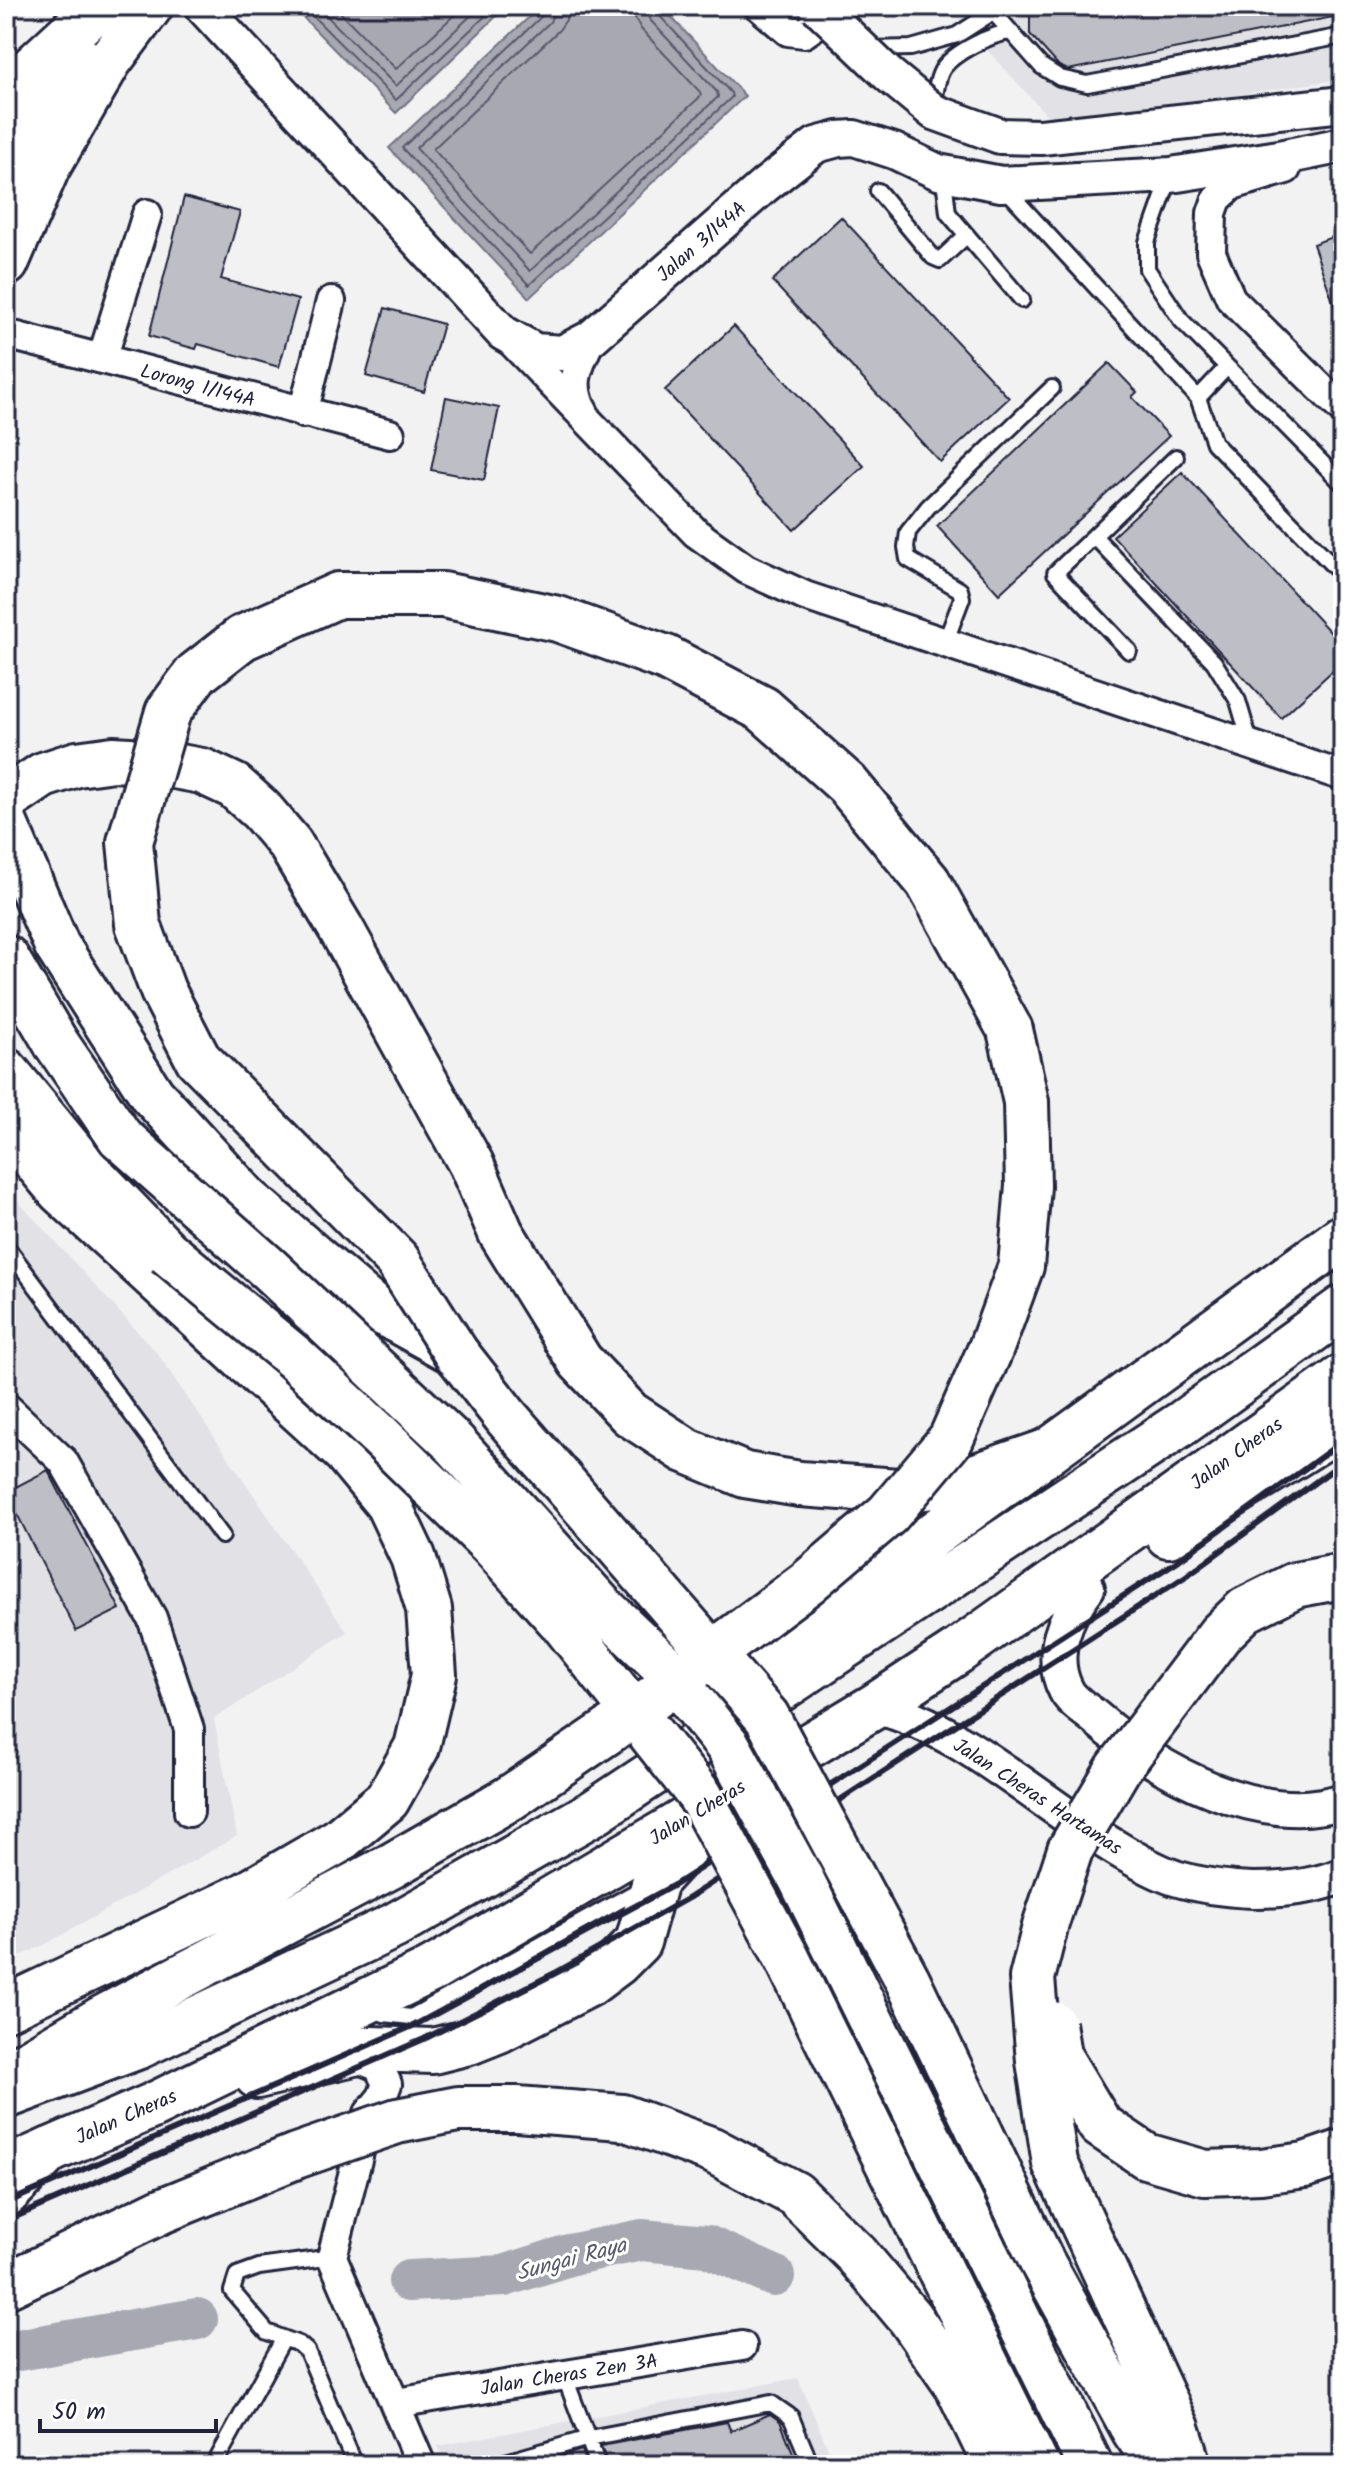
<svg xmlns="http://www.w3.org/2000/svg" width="1349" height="2471" viewBox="0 0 1349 2471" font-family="Kalam,sans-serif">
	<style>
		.built { fill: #e2e2e6 }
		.water { fill: #a8a8b2; stroke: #727282; stroke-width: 2 }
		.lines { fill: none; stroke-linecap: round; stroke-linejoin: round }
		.shore { stroke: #58586b; stroke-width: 2 }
		.river { stroke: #a8a8b2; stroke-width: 42 }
		.building { fill: #bebec6; stroke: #22223b; stroke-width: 2 }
		.service-casing { stroke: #22223b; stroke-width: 20 }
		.minor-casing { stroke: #22223b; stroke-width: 34 }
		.tertiary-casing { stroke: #22223b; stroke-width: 40 }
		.trunk-casing { stroke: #22223b; stroke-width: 50 }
		.motorway-casing { stroke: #22223b; stroke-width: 50 }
		.service { stroke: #fff; stroke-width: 14 }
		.minor { stroke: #fff; stroke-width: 28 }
		.tertiary { stroke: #fff; stroke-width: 34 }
		.trunk { stroke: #fff; stroke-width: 44 }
		.motorway { stroke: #fff; stroke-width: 44 }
		.rail { stroke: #22223b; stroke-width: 6 }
		.tertiary-bridge-casing { stroke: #22223b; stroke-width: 40; stroke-linecap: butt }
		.motorway-bridge-casing { stroke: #22223b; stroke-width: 50; stroke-linecap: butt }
		.tertiary-bridge { stroke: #fff; stroke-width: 34 }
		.motorway-bridge { stroke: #fff; stroke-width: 44 }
		.labels { text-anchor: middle; stroke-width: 6; stroke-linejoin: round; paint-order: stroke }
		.street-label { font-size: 20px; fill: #22223b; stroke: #fff }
		.water-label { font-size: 22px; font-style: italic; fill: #58586b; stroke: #fff }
	</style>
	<rect width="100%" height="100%" fill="#f2f2f3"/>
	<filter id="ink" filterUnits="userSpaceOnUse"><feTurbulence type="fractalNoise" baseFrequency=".0125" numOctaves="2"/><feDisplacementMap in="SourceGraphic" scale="16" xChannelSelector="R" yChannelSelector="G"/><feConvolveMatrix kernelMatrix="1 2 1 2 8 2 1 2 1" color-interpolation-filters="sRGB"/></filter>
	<g filter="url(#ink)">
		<path class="built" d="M947 6H1343V79L1053 122Z
			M6 1188 157 1353 347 1632 214 1719 237 1836 44 1945 6 1963Z
			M798 2378 835 2465H445L438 2446Z"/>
		<path class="water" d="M292 6H507L396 113Z
			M541 6H661L745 96 529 298 389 148Z"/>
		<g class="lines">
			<path class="shore" d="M303 6 396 100 496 6
				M317 6 396 86 481 6
				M334 6 396 69 464 6
				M546 6 543 15 402 148 529 285 732 97 731 93 658 14 656 6
				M556 6 550 22 416 148 530 271 718 97 717 92 651 21 646 6
				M568 6 566 20 559 30 433 149 530 254 701 96 700 92 641 29 635 18 634 6"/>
			<path class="river" d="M409 2281 504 2276 569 2255 642 2240 707 2246 774 2276
				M6 2352 197 2319"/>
		</g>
		<path class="building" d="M1064 6H1342L1343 15 1068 70 1059 66 1030 34V13Z
			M184 197 240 212 221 279 298 300 279 367 198 344 196 349 149 336Z
			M841 217 1009 398 940 462 772 281Z
			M1343 233V322H1340L1313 244Z
			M385 308 443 324 424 392 366 376Z
			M734 326 864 466 794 530 665 390Z
			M1109 363 1137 392 1132 397 1169 436 999 594 937 526Z
			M446 397 499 408 484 480 431 470Z
			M1182 472 1343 646V661L1281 718 1113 536Z
			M48 1470 120 1609 76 1631 6 1492Z
			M770 2414 780 2421 798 2465H608L601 2446 727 2422 731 2431Z
			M582 2450 587 2465H531Z"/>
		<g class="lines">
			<g class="service-casing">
				<path id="service" d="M988 6 1041 66 1060 78 1087 84 1343 36
					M870 49 911 48 957 35 993 12
					M934 108C935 96 936 81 942 70 952 53 991 34 1011 32
					M940 176 945 187 948 213 1022 300
					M1170 177 1147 242V269L1181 320 1343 484
					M1004 187 1198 398 1214 443 1343 576
					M878 191 933 257 940 260 967 235
					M1198 398 1227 367
					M1094 536 1176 457
					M945 643 962 598 960 590 908 559 906 547 908 532 928 507 1052 388
					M1129 651 1055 573 1094 536 1214 662 1238 701 1251 745
					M6 1246 222 1536
					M372 2008 384 2014 411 2017 644 1887
					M332 2257 259 2267 237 2275 232 2291 267 2332 299 2344 307 2351 355 2465
					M564 2375 598 2465
					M214 2465 283 2340
					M495 2465 589 2438 771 2403 791 2417 811 2465"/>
			</g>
			<g class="minor-casing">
				<path id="minor" d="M759 6 788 31 804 33 821 21 825 6
					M1286 169 1232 185 1217 199 1212 213 1211 253 1231 299 1343 410
					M6 334 390 434
					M512 342 696 533 746 569 805 596 1343 776
					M102 359 147 214
					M303 413 331 301
					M584 413C567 383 579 366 591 338
					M6 1407 63 1461 152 1618 189 1729V1812
					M351 2055 379 2067 387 2084 382 2097 369 2113 332 2257 421 2465
					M396 2403 742 2346"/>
			</g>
			<g class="tertiary-casing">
				<path id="tertiary" d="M202 6 503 333 535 351 562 353 591 338 764 186 816 145 838 139 854 138 894 151 938 172 1001 184 1171 175 1279 158 1343 145
					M1000 136 1041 137 1343 104
					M1087 1588C1065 1616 1048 1655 1066 1690 1071 1701 1088 1711 1097 1719 1157 1772 1262 1828 1343 1801
					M875 1706C963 1728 1038 1802 1116 1848 1134 1859 1155 1871 1175 1878 1201 1886 1227 1889 1253 1890 1283 1890 1316 1887 1343 1875"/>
			</g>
			<g class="trunk-casing">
				<path id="trunk" d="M1168 1535 1343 1425
					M713 1704 805 1628 1343 1237
					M257 2076 370 2049 433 2051 469 2042 499 2030 589 1984 617 1963 638 1942 655 1881 710 1821
					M6 2096 139 2046 394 1926 593 1813 1184 1422 1343 1308
					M16 2165 152 2106 433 1969 664 1833 875 1706 957 1652 1343 1377"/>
			</g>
			<g class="motorway-casing">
				<path id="motorway" d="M6 103 31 69 99 6
					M6 183 36 120 85 62
					M6 263 47 168 109 61 150 6
					M196 674 242 638 338 595H443L558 619 666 658 763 709 847 784 928 882 1010 1030
					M6 800 43 775 77 764 113 759 146 761 202 771 234 786 261 810 290 844 340 927 471 1164 501 1233 580 1361 630 1414 685 1450 745 1475 800 1484 898 1491 959 1482 1046 1452
					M6 826 57 946 152 1095 248 1200 371 1306 456 1353
					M6 958 56 1043
					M6 1071 83 1165 167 1252
					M6 1126 60 1191 345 1452 388 1504 413 1557 429 1609 434 1675 417 1747 387 1800 338 1841 245 1895 6 2008
					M6 2075 101 2019 391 1866
					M6 2194 50 2150
					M6 2286 161 2211"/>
			</g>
			<use href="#service" class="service"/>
			<use href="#minor" class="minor"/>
			<use href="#tertiary" class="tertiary"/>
			<use href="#trunk" class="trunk"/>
			<use href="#motorway" class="motorway"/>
			<path class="rail" d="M6 2203 415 2025 676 1884 1176 1562 1343 1441
				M6 2221 424 2039 555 1973 690 1897 1186 1576 1343 1462"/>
			<g class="tertiary-bridge-casing">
				<path id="tertiary-bridge" d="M817 6 889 75 934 112 1000 136"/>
			</g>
			<g class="motorway-bridge-casing">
				<path id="motorway-bridge" d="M196 674 168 712 130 842 138 924 163 991 198 1059 397 1260 456 1353 507 1418 767 1717 907 1979 1042 2262 1134 2430 1158 2465
					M56 1043 120 1137 269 1269 453 1442 601 1606 662 1664 728 1746 801 1879 1090 2465
					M167 1252 295 1358 380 1436 493 1546 565 1626 700 1796 787 1958 1036 2465
					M391 1866 510 1798 613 1728 807 1583 888 1514 951 1439 991 1348 1021 1266 1028 1186 1026 1102 1010 1030
					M1053 2024 1058 2055 1100 2125 1146 2156 1205 2173 1261 2171 1305 2165 1343 2152
					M161 2211 296 2156 397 2121 458 2109H517L622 2117 712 2150 795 2194 857 2255 910 2318 958 2387 996 2465
					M1189 2465 1177 2428 1055 2163 1039 2061 1032 1978 1046 1923 1070 1850 1118 1769 1220 1634 1245 1610 1295 1585 1343 1576"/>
			</g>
			<use href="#tertiary-bridge" class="tertiary-bridge"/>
			<use href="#motorway-bridge" class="motorway-bridge"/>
		</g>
	</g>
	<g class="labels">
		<g class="street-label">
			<text transform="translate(701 241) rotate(-41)" y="7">Jalan 3/144A</text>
			<text transform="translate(198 385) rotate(15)" y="7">Lorong 1/144A</text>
			<text transform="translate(1236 1453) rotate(-36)" y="7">Jalan Cheras</text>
			<text transform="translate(1038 1796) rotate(33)" y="7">Jalan Cheras Hartamas</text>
			<text transform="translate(697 1812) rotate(-31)" y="7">Jalan Cheras</text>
			<text transform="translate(126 2116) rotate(-24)" y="7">Jalan Cheras</text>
			<text transform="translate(569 2374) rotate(-9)" y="7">Jalan Cheras Zen 3A</text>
		</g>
		<g class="water-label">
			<text transform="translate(571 2258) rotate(-15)" y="8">Sungai Raya</text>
		</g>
	</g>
	<rect width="1349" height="2471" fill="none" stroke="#fff" stroke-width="32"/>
	<rect x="16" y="16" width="1317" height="2439" fill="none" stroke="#22223b" stroke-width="3" filter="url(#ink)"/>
	<path d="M40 2419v12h176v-12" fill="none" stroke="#22223b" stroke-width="4"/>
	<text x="52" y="2419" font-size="24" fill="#22223b" stroke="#ffffff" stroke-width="6" paint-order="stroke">50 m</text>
</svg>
